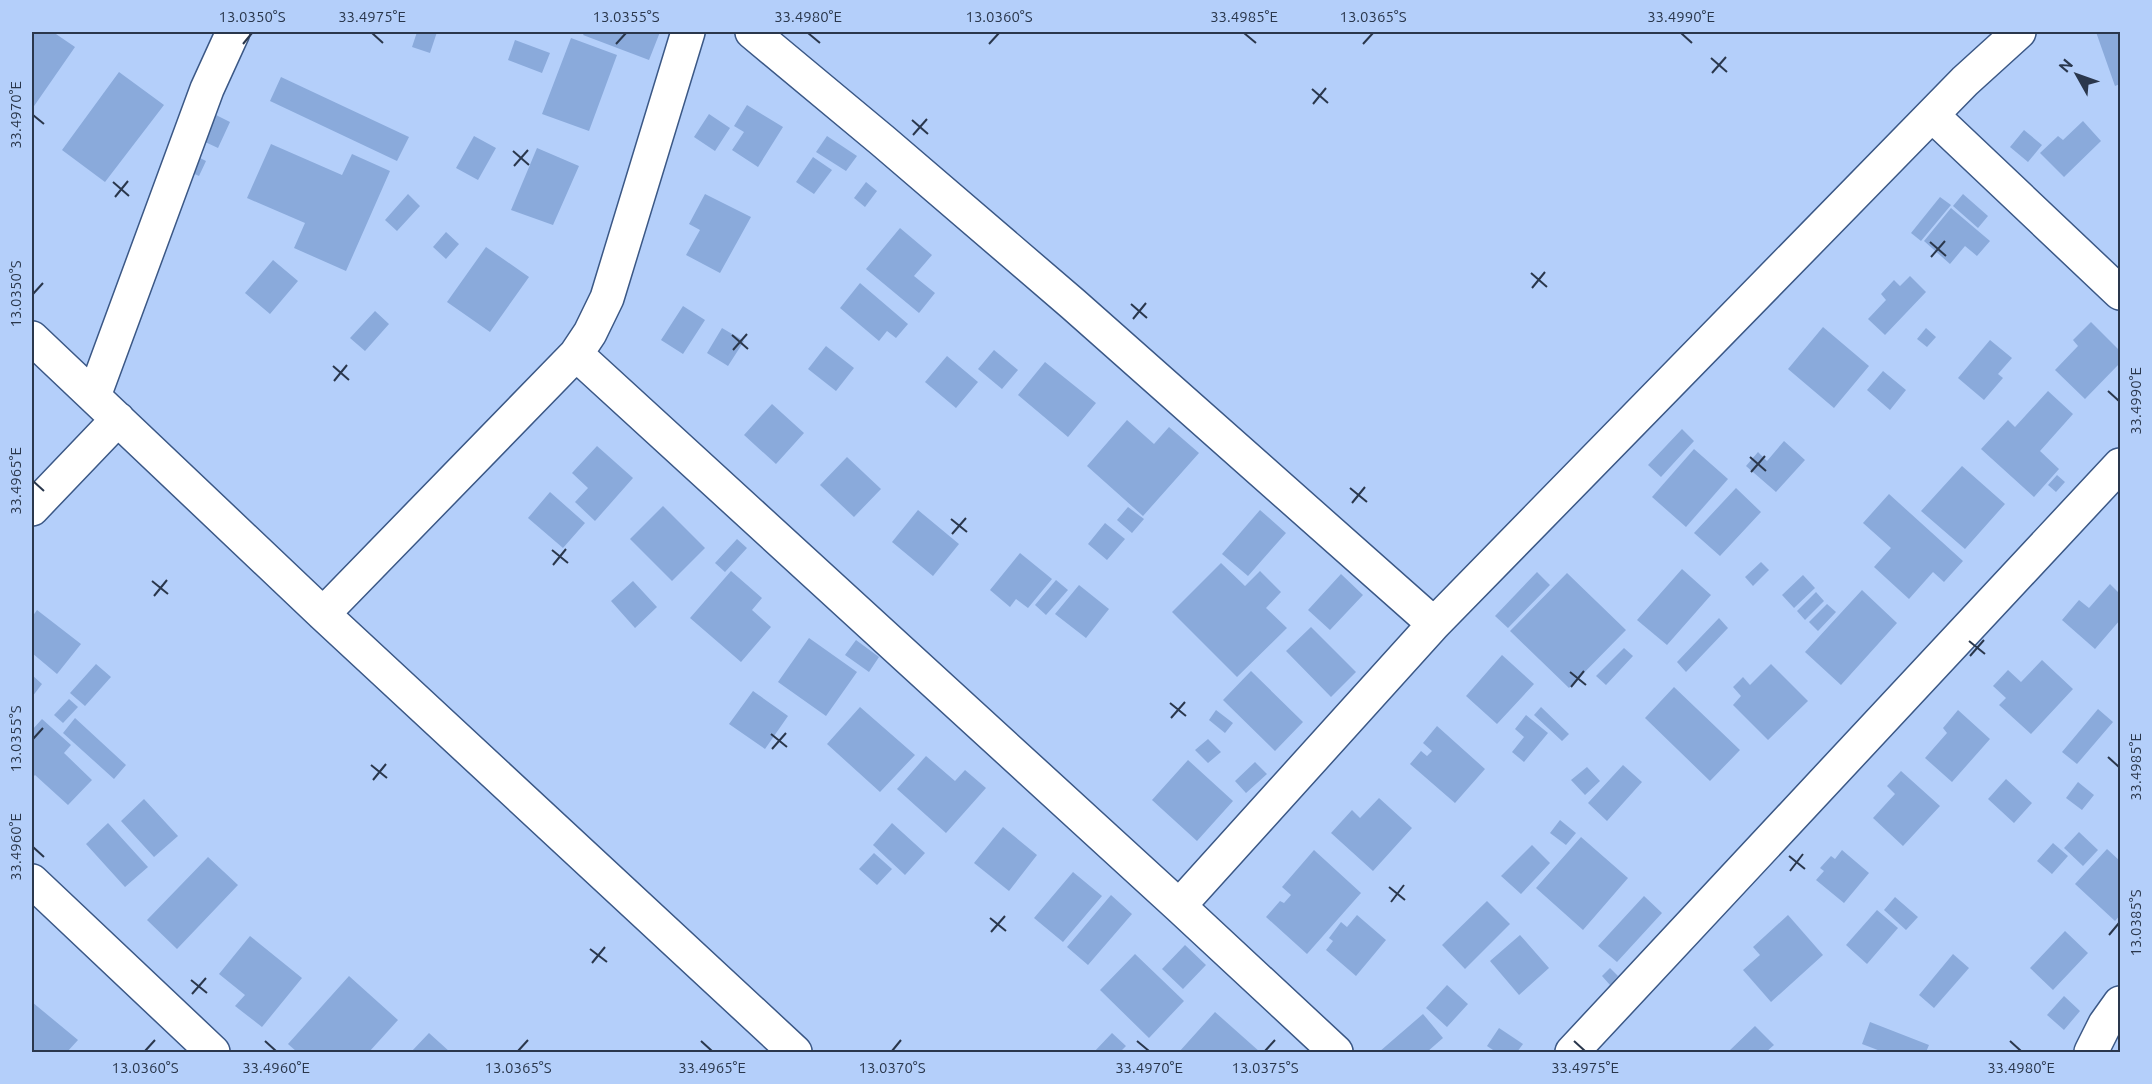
<svg xmlns="http://www.w3.org/2000/svg" width="2152" height="1084" viewBox="0 0 2152 1084" font-family="Ubuntu,sans-serif">
	<style>
		.building { fill: #8aaadb }
		.lines { fill: none; stroke-linecap: round; stroke-linejoin: round }
		.minor-casing { stroke: #3b5886; stroke-width: 36 }
		.minor { stroke: #fff; stroke-width: 33 }
		.ticks { fill: none; stroke: #2a374c; stroke-width: 2 }
		.neatline { fill: none; stroke: #2a374c; stroke-width: 2 }
		.ticks-label { font-size: 15px; text-anchor: middle; fill: #2a374c }
	</style>
	<rect width="100%" height="100%" fill="#b4cffa"/>
	<path class="building" d="M32 32H53L75 47 32 109Z
		M417 32H437L430 53 412 47Z
		M585 32H660L649 60 583 35Z
		M2096 32H2120V84L2115 86Z
		M571 38 617 55 589 131 542 114Z
		M515 40 550 53 542 73 508 60Z
		M119 72 164 105 105 182 62 150Z
		M281 77 409 137 397 161 270 101Z
		M747 105 783 127 758 167 732 150 744 132 734 126Z
		M709 114 730 128 715 151 694 137Z
		M216 115 230 122 218 148 203 141Z
		M2083 121 2101 141 2064 177 2040 153 2058 136 2063 140Z
		M2024 130 2042 145 2028 162 2010 147Z
		M474 136 496 148 478 180 456 168Z
		M827 136 857 156 846 171 816 152Z
		M271 144 342 175 352 154 390 171 346 271 294 248 305 223 247 198Z
		M537 148 579 166 553 225 511 210Z
		M192 154 206 161 199 176 186 170Z
		M813 157 832 170 814 194 796 182Z
		M866 182 877 191 865 207 854 198Z
		M408 194 420 206 397 231 385 220Z
		M705 194 751 217 720 273 686 255 700 230 689 224Z
		M1963 194 1988 216 1978 228 1953 206Z
		M1940 197 1951 205 1921 241 1911 233Z
		M1951 208 1990 241 1977 256 1965 246 1950 264 1924 241Z
		M900 228 932 255 914 276 935 293 919 313 866 269Z
		M446 232 459 244 446 259 433 247Z
		M486 247 529 277 490 332 447 302Z
		M273 260 298 281 270 314 245 293Z
		M1910 276 1926 292 1885 335 1868 319 1886 300 1881 294 1894 280 1900 286Z
		M860 283 908 324 896 338 887 331 879 341 840 308Z
		M683 306 705 320 683 354 661 340Z
		M375 311 389 324 365 351 350 338Z
		M2091 322 2120 351V363L2085 399 2055 370 2078 346 2073 340Z
		M1823 327 1869 366 1834 408 1788 369Z
		M722 328 744 341 728 366 707 353Z
		M1926 328 1936 337 1927 347 1917 339Z
		M1990 340 2012 358 1998 374 2003 378 1984 400 1958 378Z
		M826 346 854 368 836 391 808 369Z
		M994 350 1018 370 1002 389 978 369Z
		M947 356 978 382 956 408 925 382Z
		M1045 362 1096 403 1068 437 1018 395Z
		M1883 371 1906 390 1890 410 1867 390Z
		M2048 391 2073 414 2040 451 2059 469 2034 497 1981 449 2008 420 2015 427Z
		M772 404 804 433 776 464 744 435Z
		M1127 420 1154 444 1169 427 1199 453 1143 516 1087 466Z
		M1682 429 1694 441 1661 477 1648 465Z
		M1784 441 1805 460 1776 492 1746 466 1758 452 1767 461Z
		M597 446 633 478 595 521 575 502 588 488 572 473Z
		M1694 449 1728 479 1686 527 1652 497Z
		M847 457 881 489 854 517 820 485Z
		M1962 466 2005 504 1965 549 1921 511Z
		M2057 475 2065 482 2056 492 2048 485Z
		M1736 488 1761 512 1720 556 1694 533Z
		M550 492 585 523 563 548 528 518Z
		M1889 494 1963 561 1944 582 1933 572 1909 599 1874 567 1891 548 1863 523Z
		M663 506 705 548 672 581 630 539Z
		M1128 507 1144 519 1132 533 1117 520Z
		M918 510 959 544 933 576 892 542Z
		M1260 510 1286 533 1248 576 1222 554Z
		M1105 523 1125 539 1107 560 1088 544Z
		M737 539 747 548 725 572 715 563Z
		M1020 553 1052 579 1028 608 1016 599 1010 607 990 590Z
		M1761 562 1769 570 1753 586 1745 577Z
		M1221 563 1245 586 1260 571 1281 592 1266 608 1287 628 1237 677 1172 612Z
		M1682 569 1711 595 1667 645 1637 620Z
		M731 571 762 598 752 610 771 627 741 662 690 618Z
		M1537 572 1550 585 1508 628 1495 616Z
		M1567 573 1626 630 1569 688 1510 631Z
		M1341 574 1363 595 1330 630 1308 610Z
		M1803 575 1815 588 1794 608 1782 595Z
		M1056 580 1068 590 1046 615 1035 605Z
		M633 581 657 607 635 628 611 601Z
		M2110 584 2120 594V620L2095 649 2062 620 2079 600 2089 608Z
		M1079 585 1109 609 1086 638 1055 614Z
		M1862 590 1897 623 1841 685 1805 652Z
		M1816 592 1824 601 1805 620 1797 611Z
		M1827 604 1836 612 1818 631 1809 622Z
		M37 610 81 644 57 674 32 653V617Z
		M1719 618 1728 628 1686 672 1677 662Z
		M1311 627 1356 672 1331 697 1286 651Z
		M809 638 857 672 826 716 778 682Z
		M856 640 879 657 869 672 845 655Z
		M1624 648 1633 656 1606 685 1596 676Z
		M1502 655 1534 684 1497 724 1466 696Z
		M2042 660 2073 689 2031 734 1999 705 2006 698 1993 686 2008 670 2021 682Z
		M96 664 111 677 85 706 70 693Z
		M1771 664 1808 701 1768 740 1733 705 1741 696 1733 687 1743 677 1750 685Z
		M1251 671 1303 722 1275 751 1223 700Z
		M32 675 42 684 32 697Z
		M1674 687 1740 750 1710 781 1645 718Z
		M753 691 788 716 765 749 729 724Z
		M69 699 78 707 63 723 54 715Z
		M860 707 915 755 880 792 827 744Z
		M1541 707 1569 734 1562 741 1534 715Z
		M2098 709 2113 722 2077 764 2062 752Z
		M1216 710 1233 723 1225 733 1209 720Z
		M1958 710 1990 739 1952 782 1925 758 1947 733 1943 728Z
		M1526 715 1548 733 1524 762 1512 752 1524 737 1515 729Z
		M75 718 126 765 114 779 63 733Z
		M42 719 71 745 64 753 92 780 68 805 35 775 32 778V730Z
		M1437 726 1485 769 1455 803 1410 764 1421 751 1427 756 1432 751 1423 743Z
		M1208 739 1221 752 1208 763 1195 750Z
		M926 756 955 781 965 770 986 788 946 833 897 789Z
		M1188 760 1233 801 1197 841 1152 800Z
		M1255 762 1267 774 1246 793 1235 781Z
		M1623 765 1642 782 1607 821 1588 803Z
		M1587 767 1600 781 1585 795 1571 780Z
		M1901 771 1940 806 1903 846 1873 818 1895 794 1887 786Z
		M2006 779 2032 803 2014 823 1988 799Z
		M2078 782 2094 795 2082 810 2066 798Z
		M1379 798 1412 828 1373 871 1331 833 1352 810 1360 818Z
		M144 799 178 836 154 857 121 821Z
		M1560 820 1576 833 1566 845 1550 833Z
		M108 823 148 867 125 887 86 844Z
		M892 823 925 853 905 875 873 845Z
		M1003 827 1037 855 1009 891 974 863Z
		M2079 832 2098 850 2083 866 2064 848Z
		M1581 837 1628 878 1583 930 1536 888Z
		M2053 843 2068 856 2052 874 2037 861Z
		M1532 845 1550 863 1521 894 1501 876Z
		M2107 849 2120 861V915L2115 921 2075 884Z
		M1314 850 1361 893 1307 954 1266 917 1280 901 1284 903 1291 895 1282 887Z
		M1842 850 1869 873 1844 903 1816 880 1824 871 1820 868 1831 856 1835 859Z
		M874 853 892 869 877 885 859 869Z
		M208 857 238 885 177 949 147 920Z
		M1073 872 1102 896 1063 942 1034 918Z
		M1111 895 1132 914 1088 965 1067 947Z
		M1644 896 1662 913 1617 962 1598 946Z
		M1895 897 1918 917 1906 930 1884 910Z
		M1487 901 1510 924 1465 969 1442 945Z
		M1877 910 1898 928 1867 964 1846 945Z
		M1357 915 1386 940 1356 976 1326 950 1333 941 1329 938 1341 922 1347 927Z
		M1788 915 1823 955 1771 1002 1743 970 1760 955 1753 947Z
		M2065 931 2088 953 2053 990 2030 968Z
		M1520 935 1549 968 1519 995 1490 961Z
		M250 936 302 978 262 1027 235 1006 245 995 219 974Z
		M1185 945 1206 965 1183 989 1162 969Z
		M1135 954 1184 1001 1149 1038 1100 990Z
		M1953 954 1969 968 1934 1008 1919 995Z
		M1610 968 1618 976 1610 985 1602 976Z
		M349 976 398 1020 369 1052H297L288 1044Z
		M1447 985 1468 1004 1447 1027 1426 1008Z
		M2064 996 2080 1011 2064 1030 2047 1015Z
		M32 1002 78 1040 67 1052H32L34 1051 32 1049Z
		M1215 1012 1260 1052H1179Z
		M1423 1014 1443 1038 1427 1052H1379Z
		M1870 1022 1929 1045 1926 1052H1883L1862 1044Z
		M1755 1026 1774 1045 1766 1052H1728Z
		M1499 1028 1523 1044 1517 1052H1496L1487 1046Z
		M429 1033 450 1052H411Z
		M1112 1033 1126 1046 1120 1052H1094Z"/>
	<g class="lines">
		<g class="minor-casing">
			<path id="minor" d="M752 32 883 141 1073 304 1434 624
				M1932 115 2120 293
				M32 338 323 614 795 1052
				M576 354 1179 906 1336 1052
				M94 396 207 89 233 32
				M32 509 118 419
				M323 614 576 354 590 333 607 298 688 32
				M32 881 213 1052
				M1179 906 1434 624 1965 81 2019 32
				M1572 1052 2120 465
				M2091 1052 2105 1024 2120 1003"/>
		</g>
		<use href="#minor" class="minor"/>
	</g>
	<path class="ticks" d="M372 33 383 43M808 33 820 43M1244 33 1256 43M1681 33 1692 43M243 44 252 33M616 44 626 33M989 44 999 33M1363 44 1373 33M1711 58 1727 72M1712 73 1726 57M1312 89 1328 103M1313 104 1326 88M33 115 44 124M912 120 928 134M913 135 927 119M513 151 529 165M514 166 528 150M113 182 129 196M115 197 128 181M1930 242 1946 256M1931 257 1945 241M1531 273 1547 287M1532 288 1545 272M33 294 43 283M1131 304 1147 318M1133 319 1146 303M732 335 748 349M733 350 747 334M333 366 349 380M334 381 347 365M2108 391 2119 401M1750 457 1766 471M1751 472 1765 456M33 481 44 491M1350 488 1367 502M1352 503 1365 487M951 519 967 532M952 534 966 518M552 550 568 563M553 565 566 549M152 581 168 594M154 596 167 580M1969 641 1985 654M1970 656 1984 640M1570 672 1586 685M1571 687 1584 671M1170 703 1186 716M1171 718 1185 702M771 734 787 747M33 739 43 728M772 749 786 733M2108 757 2119 767M371 765 387 778M373 780 386 764M33 847 44 857M1789 856 1805 869M1790 871 1803 854M1389 887 1405 900M1391 902 1404 885M990 918 1006 931M991 932 1005 916M2109 935 2119 923M590 949 607 962M592 963 605 947M191 980 207 993M192 994 206 978M265 1041 276 1051M701 1041 712 1051M1137 1041 1149 1051M1574 1041 1585 1051M2010 1041 2021 1051M145 1051 155 1040M518 1051 528 1040M892 1051 901 1040M1265 1051 1275 1040"/>
	<rect width="2152" height="1084" fill="none" stroke="#b4cffa" stroke-width="66"/>
	<g transform="translate(2077 75) rotate(310)" stroke="#b4cffa" stroke-width="4.5" paint-order="stroke">
	<path d="M0-4.5L10 22L0 15L-10 22Z" fill="#2a374c"/>
	<text y="-9" font-size="16" font-weight="bold" text-anchor="middle" fill="#2a374c">N</text>
	</g>
	<rect x="33" y="33" width="2086" height="1018" class="neatline"/>
	<g class="ticks-label">
		<text x="252" y="22">13.0350°S</text>
		<text x="372" y="22">33.4975°E</text>
		<text x="626" y="22">13.0355°S</text>
		<text x="808" y="22">33.4980°E</text>
		<text x="999" y="22">13.0360°S</text>
		<text x="1244" y="22">33.4985°E</text>
		<text x="1373" y="22">13.0365°S</text>
		<text x="1681" y="22">33.4990°E</text>
		<text transform="translate(16 115) rotate(-90)" y="5">33.4970°E</text>
		<text transform="translate(16 294) rotate(-90)" y="5">13.0350°S</text>
		<text transform="translate(2136 401) rotate(-90)" y="5">33.4990°E</text>
		<text transform="translate(16 481) rotate(-90)" y="5">33.4965°E</text>
		<text transform="translate(16 739) rotate(-90)" y="5">13.0355°S</text>
		<text transform="translate(2136 767) rotate(-90)" y="5">33.4985°E</text>
		<text transform="translate(16 847) rotate(-90)" y="5">33.4960°E</text>
		<text transform="translate(2136 923) rotate(-90)" y="5">13.0385°S</text>
		<text x="145" y="1073">13.0360°S</text>
		<text x="276" y="1073">33.4960°E</text>
		<text x="518" y="1073">13.0365°S</text>
		<text x="712" y="1073">33.4965°E</text>
		<text x="892" y="1073">13.0370°S</text>
		<text x="1149" y="1073">33.4970°E</text>
		<text x="1265" y="1073">13.0375°S</text>
		<text x="1585" y="1073">33.4975°E</text>
		<text x="2021" y="1073">33.4980°E</text>
	</g>
</svg>
